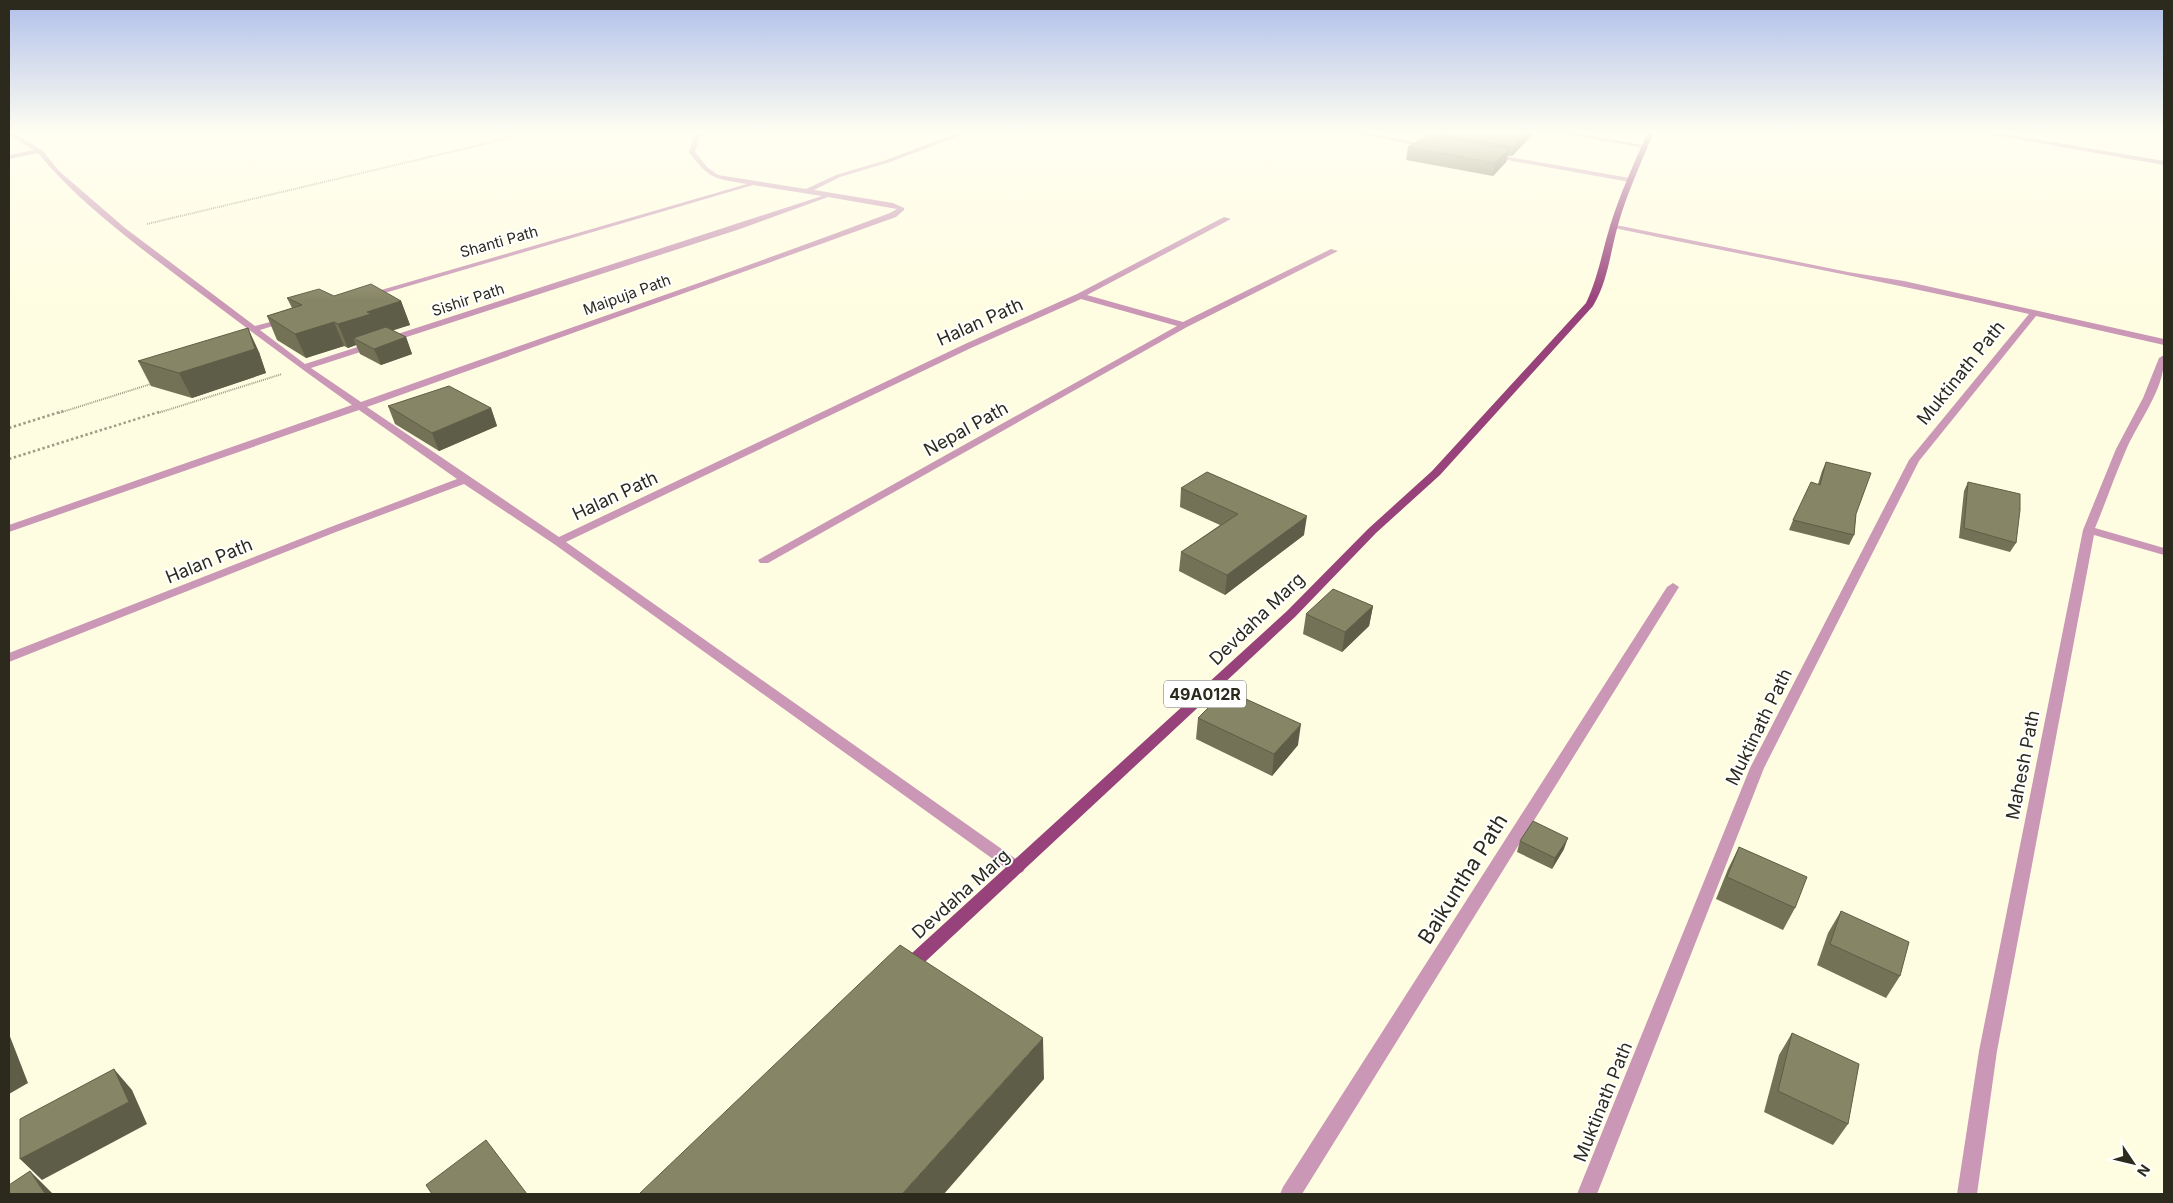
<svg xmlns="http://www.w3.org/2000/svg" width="2173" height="1203" viewBox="0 0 2173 1203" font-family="Inter,sans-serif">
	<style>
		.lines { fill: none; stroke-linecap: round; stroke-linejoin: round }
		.path-far1 { stroke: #9e9d88; stroke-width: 2; stroke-dasharray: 1 1; stroke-linecap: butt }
		.path { stroke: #9e9d88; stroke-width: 2.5; stroke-dasharray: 2.5 2.5; stroke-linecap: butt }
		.street { fill: #ca98b6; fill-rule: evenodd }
		.primary { fill: #98427c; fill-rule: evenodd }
		.wall { fill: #737257 }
		.shaded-wall { fill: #5e5d47 }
		.building { fill: #868565; stroke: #5e5d47 }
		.labels { text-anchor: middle; stroke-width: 4; stroke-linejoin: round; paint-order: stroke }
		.far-street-label { font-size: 15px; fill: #2b2a1d; stroke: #fff }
		.shield { fill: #fff; stroke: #6b6a61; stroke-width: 1 }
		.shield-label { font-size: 16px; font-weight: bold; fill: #2b2a1d }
		.street-label { font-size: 18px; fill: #2b2a1d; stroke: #fff }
		.near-street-label { font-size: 21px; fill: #2b2a1d; stroke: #fff }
	</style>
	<rect width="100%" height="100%" fill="#fffde1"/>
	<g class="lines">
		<path class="path-far1" d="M147 224 522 135
			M59 413 154 383
			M158 413 282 374"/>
		<path class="path" d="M9 428 63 411
			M9 459 162 411"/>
		<path class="street" d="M9 132H12L42 150 59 171 125 228 255 326 289 317V321L260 330 305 364 822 196 753 185 371 297 364 295 747 184C713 178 710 180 689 152L695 132H701L695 152 708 168 718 175 806 189 836 175 886 160 960 132H969L890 162 840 177 814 190 893 203 904 208V210L896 217 367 407 559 537 965 344 1077 294 1224 217 1231 219 1087 295 1183 322 1331 249 1338 251 1187 327 768 563H760L758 560 1177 326 1081 299 971 348 566 542 1023 864 1025 868 1023 872 1017 874 1011 872 554 544 464 484 336 532 9 662V653L328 528 457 479 359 410 9 532V525L352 405C295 365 240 323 184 281 133 242 79 203 38 153L9 159V155L34 150 9 135ZM828 197 897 209 890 213C715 279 537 339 361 402L311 368 740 229Z
			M1349 132H1364L1433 146 1430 148Z
			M1554 132H1570L1648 146 1645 148Z
			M1977 132H1993L2164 161V165Z
			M1492 154 1630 178 1633 180 1630 182 1490 157 1489 156Z
			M1611 224 1848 272 1904 281 2164 339V345L2036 316 1919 461 1764 768 1597 1194H1577L1750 768 1909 460 2029 314C1891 282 1752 257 1614 228L1610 226Z
			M2164 355C2166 388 2139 420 2126 450 2115 475 2106 502 2095 528L2164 548V555L2094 535 1997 1051 1977 1194H1957L1979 1051 2083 530 2116 449 2143 398 2159 358Z
			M1673 583 1679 587 1302 1194H1280L1283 1187 1667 587Z"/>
		<path class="primary" d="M1648 132H1654C1641 163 1627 193 1618 225 1610 253 1608 281 1593 306L1440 475 1376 533 1295 617 912 974 906 976 900 974 897 969 900 964 1287 611 1368 529 1432 471 1586 303C1598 278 1602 252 1610 226 1620 194 1634 163 1648 132Z"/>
	</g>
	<path class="wall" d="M1439 132H1535L1512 156H1508L1506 162 1493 176 1406 160 1408 147 1436 136V134Z
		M334 296 401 301 410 325 392 330 406 337 412 354 381 365 360 354 356 345 348 348 344 346 306 358 277 340 267 316 292 308 287 298Z
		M259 352 266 373 192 398 151 386 138 361Z
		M388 406 491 408 497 426 439 451 395 424Z
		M1826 462 1856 514 1854 535 1849 545 1789 530 1793 520 1818 484 1822 471Z
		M1968 482 2016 543 2010 552 1959 538 1964 491Z
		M1181 488 1304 535 1225 595 1179 571 1181 552 1220 525 1180 507Z
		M1373 606 1369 626 1342 652 1303 634 1306 614Z
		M1198 718 1298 745 1272 776 1196 739Z
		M1520 841 1564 849 1552 869 1517 852Z
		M1739 847 1795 908 1783 930 1716 899 1728 869Z
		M1841 911 1900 976 1886 998 1817 965 1828 933Z
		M1792 1033 1848 1124 1833 1145 1764 1112 1779 1055Z"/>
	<path class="shaded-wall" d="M1528 132H1535L1512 156 1514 147Z
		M1509 149 1506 162 1493 176 1495 163Z
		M401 301 410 325 379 335 353 338 356 345 348 348 338 324 367 312Z
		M334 322 344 346 306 358 295 334Z
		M248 328 259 352 266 373 192 398 179 373Z
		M406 337 412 354 381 365 374 349Z
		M491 408 497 426 439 451 432 433Z
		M1307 516 1304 535 1225 595 1227 575Z
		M1373 606 1369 626 1342 652 1345 632Z
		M1301 724 1298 745 1272 776 1274 754Z
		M1568 838 1564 849 1552 869 1555 858Z
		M9 1034 28 1083 9 1094Z
		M1043 1038 1044 1079 944 1194H902Z
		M114 1069 132 1090 147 1124 42 1180 20 1159Z
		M30 1171 53 1194H45Z"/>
	<path class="building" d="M1439 132H1528L1514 147 1436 134Z
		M1429 135 1509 149 1495 163 1408 147Z
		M371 284 401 301 367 312 371 314 338 324 334 322 295 334 267 316 302 305 287 298 319 289 334 296Z
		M386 327 406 337 374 349 353 338Z
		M248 328 255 349 179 373 138 361Z
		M449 386 491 408 432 433 388 406Z
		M1826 462 1871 473 1856 514 1854 535 1793 520 1811 482 1820 485Z
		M1207 472 1307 516 1227 575 1181 552 1238 514 1181 488Z
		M1968 482 2020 494V510L2016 543 1964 528Z
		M1333 589 1373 606 1345 632 1306 614Z
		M1226 690 1301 724 1274 754 1198 718Z
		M1533 821 1568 838 1555 858 1520 841Z
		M1739 847 1807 877 1795 908 1727 877Z
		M1841 911 1909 942 1900 976 1830 944Z
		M900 945 1043 1038 902 1194H639Z
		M1792 1033 1859 1064 1848 1124 1778 1091Z
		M114 1069 129 1102 20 1159V1119Z
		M486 1140 527 1194H432L426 1185Z
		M30 1171 45 1194H9V1185Z"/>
	<linearGradient id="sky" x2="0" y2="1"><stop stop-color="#b1c0ea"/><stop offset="0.44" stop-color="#fffef2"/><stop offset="1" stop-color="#fffef2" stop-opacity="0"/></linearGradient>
	<rect width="2173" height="301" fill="url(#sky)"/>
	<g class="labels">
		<g class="far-street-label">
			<text transform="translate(499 242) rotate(-16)" y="5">Shanti Path</text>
			<text transform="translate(627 295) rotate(-20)" y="5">Maipuja Path</text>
			<text transform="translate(468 300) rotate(-18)" y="5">Sishir Path</text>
		</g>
		<rect class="shield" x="1164" y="680.5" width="82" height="27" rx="4"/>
		<g class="shield-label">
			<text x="1205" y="700">49A012R</text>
		</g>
		<g class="street-label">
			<text transform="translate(980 322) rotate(-24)" y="6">Halan Path</text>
			<text transform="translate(1961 373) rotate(-51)" y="6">Muktinath Path</text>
			<text transform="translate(966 429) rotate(-29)" y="6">Nepal Path</text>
			<text transform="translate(615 496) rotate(-25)" y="6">Halan Path</text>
			<text transform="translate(209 561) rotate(-22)" y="6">Halan Path</text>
			<text transform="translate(1257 619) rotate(-44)" y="6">Devdaha Marg</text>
			<text transform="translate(1759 727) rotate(-64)" y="6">Muktinath Path</text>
			<text transform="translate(2023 765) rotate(-79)" y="6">Mahesh Path</text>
			<text transform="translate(961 894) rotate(-42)" y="6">Devdaha Marg</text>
			<text transform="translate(1603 1102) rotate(-68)" y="6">Muktinath Path</text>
		</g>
		<g class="near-street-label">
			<text transform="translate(1463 879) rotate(-58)" y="7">Baikuntha Path</text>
		</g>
	</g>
	<rect width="2173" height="1203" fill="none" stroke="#2b2a1d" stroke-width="20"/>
	<g transform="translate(2133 1163) rotate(125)" stroke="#ffffff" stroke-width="4" paint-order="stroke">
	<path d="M0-4L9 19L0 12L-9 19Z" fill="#2b2a1d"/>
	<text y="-8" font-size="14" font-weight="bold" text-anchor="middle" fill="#2b2a1d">N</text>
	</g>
</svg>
